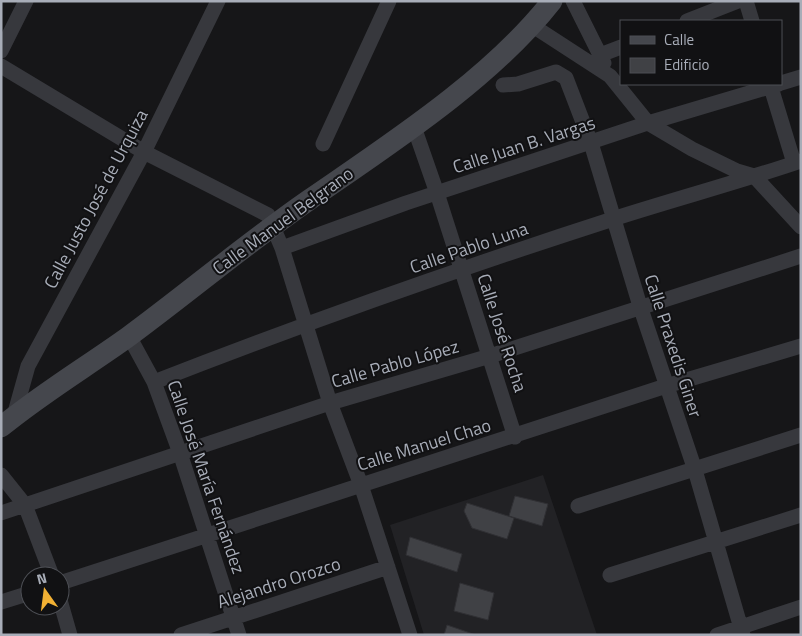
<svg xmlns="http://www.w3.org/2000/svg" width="802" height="636" viewBox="0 0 802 636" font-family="'Titillium Web',sans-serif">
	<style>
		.built { fill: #222225 }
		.building { fill: #404145; stroke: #303034 }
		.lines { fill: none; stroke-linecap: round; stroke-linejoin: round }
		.street { stroke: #37383d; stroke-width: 15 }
		.secondary { stroke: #45474d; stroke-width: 21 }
		.labels { text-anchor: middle; stroke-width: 4; stroke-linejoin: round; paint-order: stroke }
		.street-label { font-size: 18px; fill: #a8adb8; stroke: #111113 }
	</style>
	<rect width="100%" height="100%" fill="#161618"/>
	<path class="built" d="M543 475 597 635H424L390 525Z"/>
	<path class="building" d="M515 496 548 504 542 526 509 516Z
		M467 503 514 518 507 539 472 528 464 511Z
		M410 537 462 554 457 572 406 555Z
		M460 583 494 593 488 620 454 611Z
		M447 625 476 635H444Z"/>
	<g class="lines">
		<path class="street" d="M573 1 600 55
			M746 1 752 21
			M687 21 738 1
			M533 26 610 76 648 123 692 149 737 171 754 176 801 227
			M1 51 26 1
			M604 63 600 55 621 47
			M1 66 144 152 268 215 282 248 330 403 361 485 410 635
			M781 83 801 77
			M770 84 794 163
			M503 85 518 84 556 72 566 78 591 143 640 306 695 470 743 635
			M414 127 437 193 515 437
			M323 144 389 1
			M282 248 406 203 648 123 779 84
			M129 336 154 382 180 453 239 635
			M154 382C305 323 458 269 613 219 675 199 739 182 801 161
			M14 416 28 366 144 152 218 1
			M1 475 25 505 52 576
			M578 506 801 435
			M1 513 330 403 490 356 801 256
			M610 575 801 515
			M60 583 666 386 801 346
			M60 600 70 635
			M1 602 30 593
			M181 635 388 567
			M717 635 801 607"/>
		<path class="secondary" d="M1 427C41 394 86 367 128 337 189 292 247 243 309 200 390 144 491 79 552 1"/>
	</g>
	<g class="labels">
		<g class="street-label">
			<text transform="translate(524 145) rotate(-18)" y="6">Calle Juan B. Vargas</text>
			<text transform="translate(96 199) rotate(-62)" y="6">Calle Justo José de Urquiza</text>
			<text transform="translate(283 221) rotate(-36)" y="6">Calle Manuel Belgrano</text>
			<text transform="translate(469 248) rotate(-19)" y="6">Calle Pablo Luna</text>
			<text transform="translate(502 333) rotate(72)" y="6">Calle José Rocha</text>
			<text transform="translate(673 346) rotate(72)" y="6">Calle Praxedis Giner</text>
			<text transform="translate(395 364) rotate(-16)" y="6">Calle Pablo López</text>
			<text transform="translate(424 445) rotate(-17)" y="6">Calle Manuel Chao</text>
			<text transform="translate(206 477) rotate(71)" y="6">Calle José María Fernández</text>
			<text transform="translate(279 583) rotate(-18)" y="6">Alejandro Orozco</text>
		</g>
	</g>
	<rect width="802" height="636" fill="none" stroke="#a8adb8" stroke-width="5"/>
	<rect x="620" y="20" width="162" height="65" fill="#111113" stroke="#4d4f55"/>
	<rect x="630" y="36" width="25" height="8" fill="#45474d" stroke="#4d4f55"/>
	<text x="664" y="45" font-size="15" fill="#a8adb8">Calle</text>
	<rect x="630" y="58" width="25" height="15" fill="#404145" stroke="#4d4f55"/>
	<text x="664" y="70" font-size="15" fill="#a8adb8">Edificio</text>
	<g transform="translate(45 591) rotate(346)"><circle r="24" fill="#111113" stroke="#4d4f55"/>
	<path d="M0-4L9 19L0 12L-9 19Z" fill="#f2b134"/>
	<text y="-8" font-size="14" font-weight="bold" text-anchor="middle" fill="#a8adb8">N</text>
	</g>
</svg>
